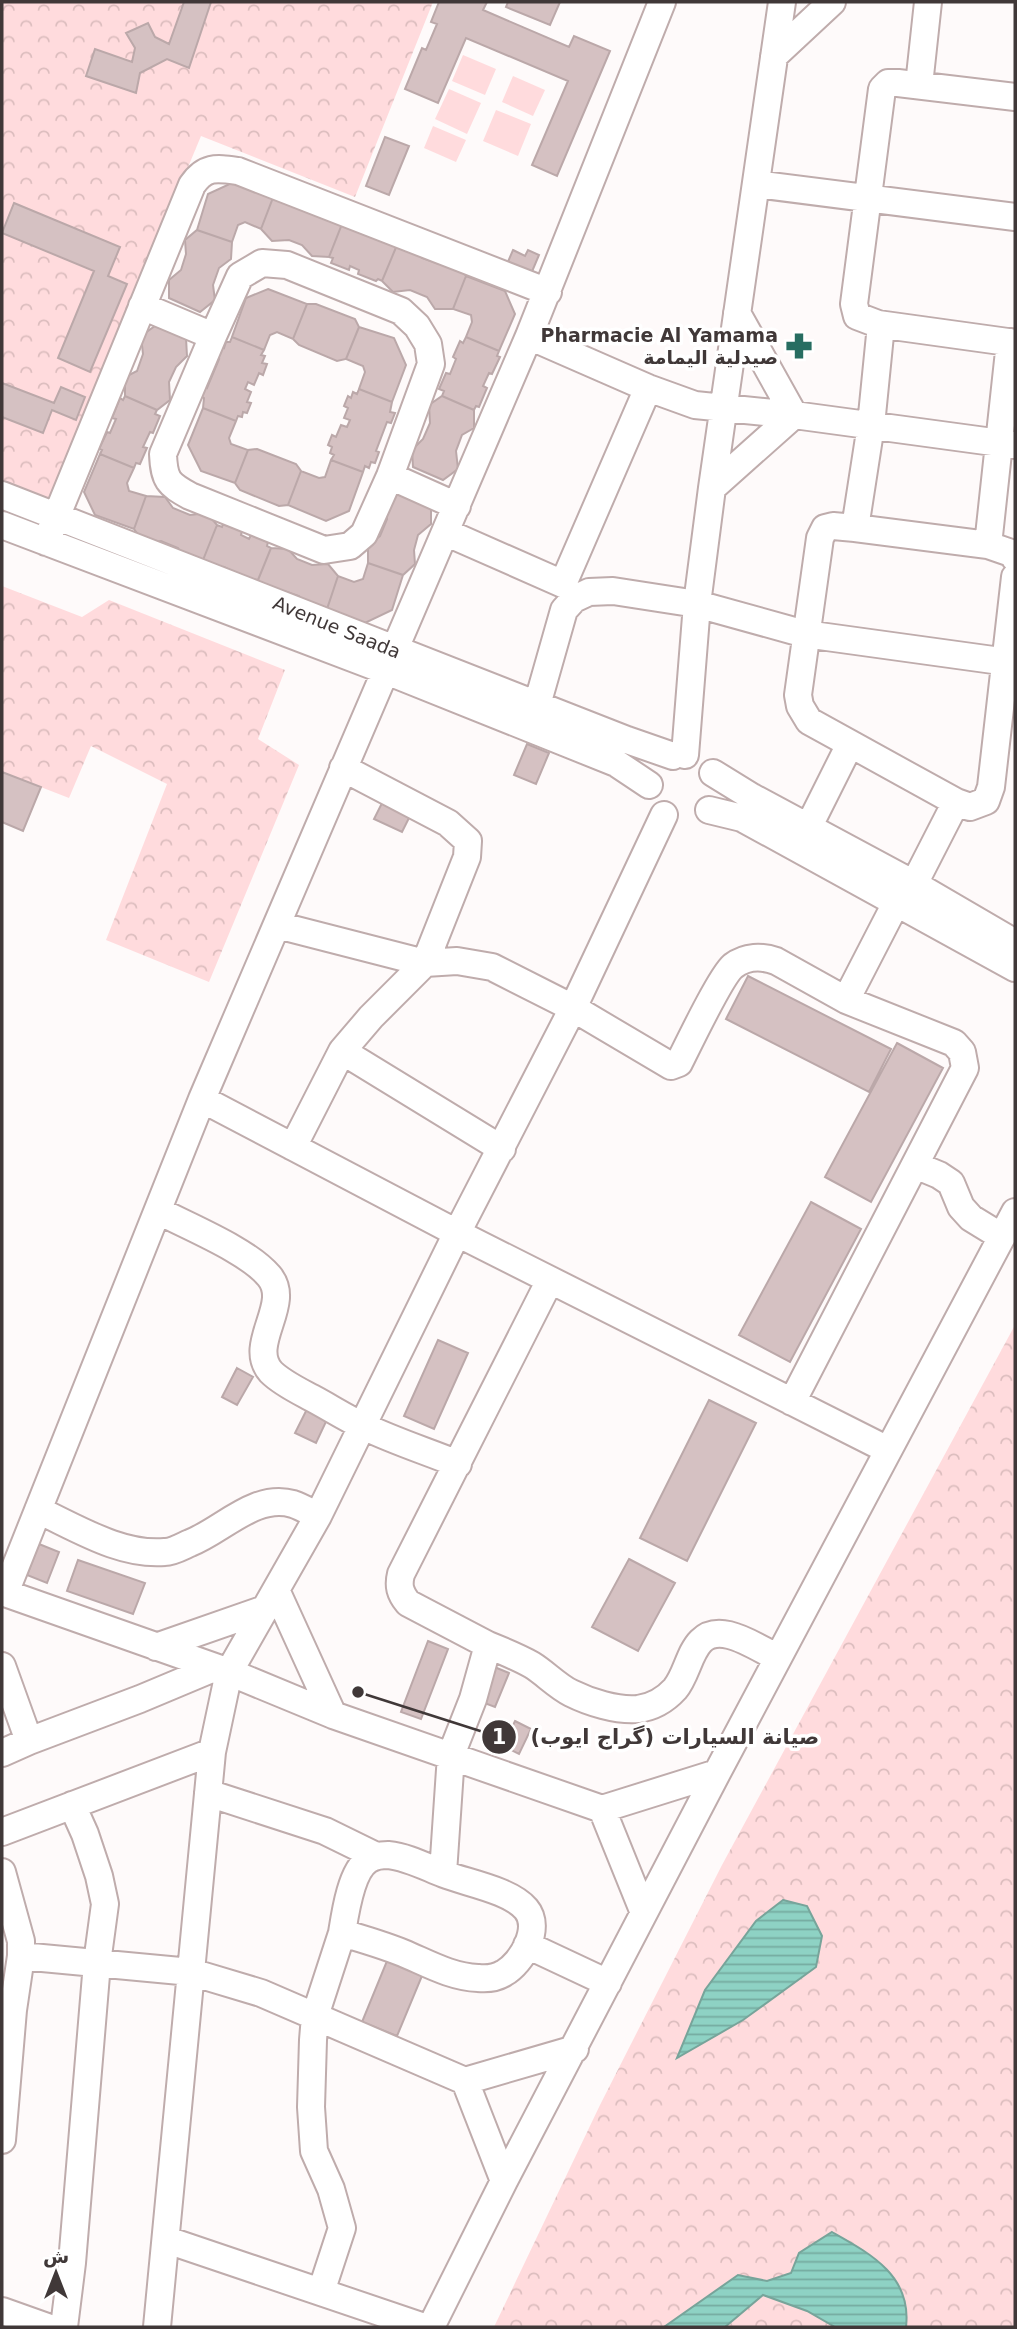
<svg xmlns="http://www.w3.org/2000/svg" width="1017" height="2329" viewBox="0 0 1017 2329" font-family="'DejaVu Sans',Cairo,sans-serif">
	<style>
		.grass { fill: #ffdbdd }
		.forest { fill: url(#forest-crowns) }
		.water { fill: url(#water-rules); stroke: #77a49a; stroke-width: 2 }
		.building { fill: #d5c1c2; stroke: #bba8a9; stroke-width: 2 }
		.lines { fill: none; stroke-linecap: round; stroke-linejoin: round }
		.minor-casing { stroke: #bfacac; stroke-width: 30 }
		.minor { stroke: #fff; stroke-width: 26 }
		.labels { text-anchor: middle; stroke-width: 7; stroke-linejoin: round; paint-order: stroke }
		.poi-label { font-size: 19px; font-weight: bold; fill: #403838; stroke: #fff; text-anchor: end }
		.street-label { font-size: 19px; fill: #403838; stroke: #fff }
		.leader { fill: none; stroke: #403838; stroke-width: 2.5 }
		.callout-dot { fill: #403838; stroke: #fff; stroke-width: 2.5 }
		.mark-label { font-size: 21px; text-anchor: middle; font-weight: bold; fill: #fff }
		.callout-label { font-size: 21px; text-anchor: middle; font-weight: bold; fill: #403838; stroke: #fff; stroke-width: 7; stroke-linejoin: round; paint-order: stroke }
	</style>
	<defs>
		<pattern id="forest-crowns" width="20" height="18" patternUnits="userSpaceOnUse" patternTransform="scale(1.75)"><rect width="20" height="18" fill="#ffdbdd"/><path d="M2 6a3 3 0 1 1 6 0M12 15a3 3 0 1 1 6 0" fill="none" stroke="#dcbdbe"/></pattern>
		<pattern id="water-rules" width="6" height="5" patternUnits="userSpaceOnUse" patternTransform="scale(1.75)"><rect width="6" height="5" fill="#8ed2c4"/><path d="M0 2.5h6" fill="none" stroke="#75aba0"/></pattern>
	</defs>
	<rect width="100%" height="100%" fill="#fefafa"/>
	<path class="grass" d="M463 55 496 69 485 95 452 81Z
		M513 76 545 90 533 116 502 102Z
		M449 89 481 103 467 134 435 119Z
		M496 110 531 124 518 156 483 141Z
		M433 126 466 140 456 162 424 148Z"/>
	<path class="forest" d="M2 2H433L355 197 201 136 49 501 2 482Z
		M2 586 82 617 109 600 285 670 258 739 299 765 209 982 106 940 167 784 91 746 69 798 2 772Z
		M1015 1325V2327H494L600 2105 722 1865Z"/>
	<path class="water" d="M783 1900 807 1906 822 1936 816 1967 743 2020 677 2058 705 1990 756 1921Z
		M832 2232C871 2254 912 2276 906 2327H835L807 2311 763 2295 725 2327H664L738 2275 767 2281 791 2273 799 2253Z"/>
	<path class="building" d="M184 2H211L189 68 167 59 140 73 136 93 86 76 95 49 132 62 135 48 126 33 148 23 155 37 169 44Z
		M439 2H487L483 10 569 47 574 36 610 51 557 176 532 165 568 81 466 38 438 103 405 89 422 48 426 50 437 24 431 22Z
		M508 2H560L550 25 506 7Z
		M385 137 409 146 389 195 366 186Z
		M236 181 274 195 261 229 245 222 238 225 232 242 197 230 208 194Z
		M274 195 342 224 329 257 312 256 302 245 289 240 272 241 261 229Z
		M14 203 120 247 108 276 127 284 90 372 58 358 94 271 2 233Z
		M342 224 397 245 382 281 378 279 376 281 358 274 359 270 350 266 349 270 331 263 333 258 329 257Z
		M197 230 232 242 231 259 219 268 213 285 215 300 200 312 169 298V280L181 270 186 254 185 240Z
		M397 245 415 246 422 258 439 264 455 262 466 276 453 309H435L427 297 410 290 393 292 382 281Z
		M513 250 525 256 528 250 539 255 531 274 507 264Z
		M466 276 505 291 515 314 499 351 466 337 472 322 471 315 453 309Z
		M268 289 307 304 293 339 277 332 270 335 264 350 232 337 246 298Z
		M307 304H316L355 319 359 327 346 359 337 361 299 345 293 339Z
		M155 326 186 338 187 356 176 367 169 382 170 400 157 410 125 396V377L137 371 143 354 141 336Z
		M359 327 394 338 406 365 392 402 359 389 365 372 363 366 346 359Z
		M232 337 264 350 261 355 265 356 262 363 267 364 263 375 259 373 254 385 248 382 245 389 251 392 247 402 251 403 247 413 243 412 242 417 238 416 236 421 203 408 204 398 200 396 204 386 207 388 219 359 216 358 220 346 224 348 226 342H230Z
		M466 337 499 351 497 356 500 357 492 374 489 373 483 386 487 388 479 407 476 406 474 410 442 396 444 391 439 389 446 373 450 374 456 359 453 357 460 341 463 343Z
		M2 383 54 403 61 387 85 397 76 420 52 410 43 433 2 417Z
		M359 389 392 402 390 412 395 413 391 423 387 422 376 451 379 452 375 463 371 462 369 468 365 466 363 472 331 460 334 455 330 453 332 447 328 445 332 435 336 437 341 425 347 427 350 420 344 418 348 408 344 406 348 396 351 398 353 392 357 394Z
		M125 396 157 410 155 414 160 416 153 433 150 432 143 447 147 448 140 464 136 463 134 468 100 454 102 450 99 449 107 432 110 433 116 419 112 418 120 398 123 400Z
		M442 396 474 410V428L462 435 456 451 458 469 443 480 413 467 412 450 423 439 430 423 429 405Z
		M203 408 236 421 229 438 231 444 248 450 235 483 201 471 188 445Z
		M257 449 296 464 301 471 288 505 279 506 240 490 235 483 248 450Z
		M100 454 134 468 127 483 129 491 146 496 134 529 95 515 84 492Z
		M331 460 363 472 349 511 326 521 288 505 301 471 319 478 325 477Z
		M400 492 431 506V524L418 535 414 550 415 564 403 575 368 563V545L380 536 387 519 385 504Z
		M146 496 165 497 173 508 190 515 207 513 217 525 203 560H185L178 548 161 541 145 544 134 529Z
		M223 524 242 531 241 535 249 539 251 535 268 542 267 546 271 548 258 580 253 579 252 582 236 576 237 573 224 567 222 572 203 560 217 525 222 527Z
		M271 548 288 549 297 559 312 565 328 564 338 576 327 609 309 610 299 596 284 591 268 592 258 580Z
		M368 563 403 575 392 610 365 623 327 609 338 576 354 582 363 579Z
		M527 744 549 753 536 784 514 775Z
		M2 772 41 787 23 831 2 822Z
		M382 803 410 816 402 832 374 819Z
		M748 976 891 1049 869 1092 726 1019Z
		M897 1043 943 1068 871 1202 825 1177Z
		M811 1202 861 1229 790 1362 739 1335Z
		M438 1340 468 1353 434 1429 404 1416Z
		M237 1368 253 1377 237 1405 222 1397Z
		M709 1400 756 1423 687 1561 640 1538Z
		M311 1401 331 1411 316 1443 295 1433Z
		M39 1544 59 1552 47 1583 27 1575Z
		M629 1559 675 1583 638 1651 592 1627Z
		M78 1560 145 1583 133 1614 67 1591Z
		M428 1641 448 1649 421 1719 401 1712Z
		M492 1666 509 1673 495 1707 479 1701Z
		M515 1721 531 1729 519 1754 503 1746Z
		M389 1956 424 1971 397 2036 362 2022Z"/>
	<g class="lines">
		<g class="minor-casing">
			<path id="minor" d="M774 56 832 2
				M919 85 928 2
				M1015 97 898 83H888L882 89 854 304 857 316 878 324 1015 343
				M756 184 1015 217
				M142 306 213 336 240 276 262 263 287 265 401 311 417 326 428 344 431 364 390 476 364 534 350 546 324 550 190 496C168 484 164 480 163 454L213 336
				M529 336 648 388 695 405 794 415 1015 445
				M390 476 457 506
				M712 488 794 415 737 313
				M2 495 627 740 673 756
				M2 525 384 670 616 763 649 785
				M855 528 871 425 881 325
				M445 532 563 584 648 388
				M46 542 192 185C205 166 216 168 238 171L548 292
				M988 545 1010 342
				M1015 558 1014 554 988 545 855 528 833 526 825 528 820 538 798 695 800 706 809 721 956 802 970 807 986 801 991 787 1015 577
				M537 705 564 610 574 599 589 592 613 591 697 604 805 634 1015 663
				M685 755 697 604 712 488 782 2
				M343 768 448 823 468 841 467 857 425 963 371 1017 342 1051 502 1149
				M713 773 752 797 914 884 1015 943
				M709 810 742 818 1015 968
				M809 826 850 744
				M914 884 956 802
				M277 925 425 963 457 961 492 967 573 1008 671 1066 679 1063C688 1045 721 976 733 966 746 956 762 956 776 961L846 1000 954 1043 962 1052 965 1068 792 1402
				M846 1000 896 903
				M202 1099 457 1233 888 1450
				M293 1147 342 1051
				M915 1165 939 1175 951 1183 961 1207 971 1218 1002 1237
				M159 1211C189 1227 247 1250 269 1276 293 1304 246 1344 271 1372 282 1383 299 1391 312 1398 329 1407 346 1418 363 1426 394 1441 426 1451 458 1464
				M38 1510C77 1528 121 1556 165 1552 173 1552 183 1546 190 1543 223 1530 255 1493 293 1504 302 1507 310 1512 318 1516
				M276 1590 333 1715
				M2 1592 229 1672 212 1752 157 2327
				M5 1593 202 1099 529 336 662 2
				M488 1645 408 1603C400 1593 398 1586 401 1574L550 1280
				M156 1647 265 1609
				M2 1666 29 1741 2 1753
				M29 1741 140 1699 214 1668
				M208 1793 325 1831 376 1856
				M602 1809 333 1715 229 1672 318 1516 457 1233 573 1008 664 815
				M2 1832 212 1752
				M2 1872 21 1941V1956L13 2010 2 2140
				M443 1873 451 1755 473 1699 488 1645C503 1651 518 1657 532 1665 545 1673 557 1686 571 1693 589 1702 617 1711 638 1709 653 1707 665 1700 675 1689 692 1669 690 1626 729 1635 746 1639 762 1650 778 1658
				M644 1913 602 1809 717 1773
				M527 1945 608 1983
				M21 1956 191 1972 261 1993 465 2081
				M504 2181 465 2081 575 2049
				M167 2240 424 2327
				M321 2292 342 2228 331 2189 314 2151 311 2107 313 2040 315 2016 342 1933C363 1939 383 1945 403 1953 427 1963 451 1977 478 1978 487 1979 496 1978 504 1973 522 1963 542 1928 526 1909 510 1890 467 1883 444 1874 426 1867 408 1857 388 1855 381 1855 374 1856 368 1860 351 1871 345 1914 342 1933
				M2 2311 47 2327
				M64 2327 72 2263 97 1963 105 1904 99 1876 85 1834 72 1805
				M431 2327 504 2181 717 1773 1015 1212"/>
		</g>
		<use href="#minor" class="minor"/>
	</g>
	<defs>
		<g id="pharmacy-bare" transform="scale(2.1)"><path d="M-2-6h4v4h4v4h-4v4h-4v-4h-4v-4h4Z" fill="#276d61" stroke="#fff" stroke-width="2.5" paint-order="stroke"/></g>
	</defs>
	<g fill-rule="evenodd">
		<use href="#pharmacy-bare" x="799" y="346"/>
	</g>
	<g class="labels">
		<g class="poi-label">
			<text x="778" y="342">Pharmacie Al Yamama<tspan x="778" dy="22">صيدلية اليمامة</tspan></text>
		</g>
		<g class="street-label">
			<text transform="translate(337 627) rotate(22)" y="7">Avenue Saada</text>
		</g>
	</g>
	<path class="leader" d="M358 1692L499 1737"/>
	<g class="callout-dot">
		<circle cx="358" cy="1692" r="7"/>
		<circle cx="499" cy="1737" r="18"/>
	</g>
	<g class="mark-label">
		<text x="499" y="1744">1</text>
	</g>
	<g class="callout-label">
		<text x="675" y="1744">صيانة السيارات (گراج ايوب)</text>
	</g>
	<rect width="1017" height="2329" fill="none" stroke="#403838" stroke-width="7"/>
	<g transform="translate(56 2273)" stroke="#ffffff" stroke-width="5" paint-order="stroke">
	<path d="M0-5L12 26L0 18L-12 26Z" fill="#403838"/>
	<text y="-10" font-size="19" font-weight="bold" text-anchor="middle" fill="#403838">ش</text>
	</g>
</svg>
